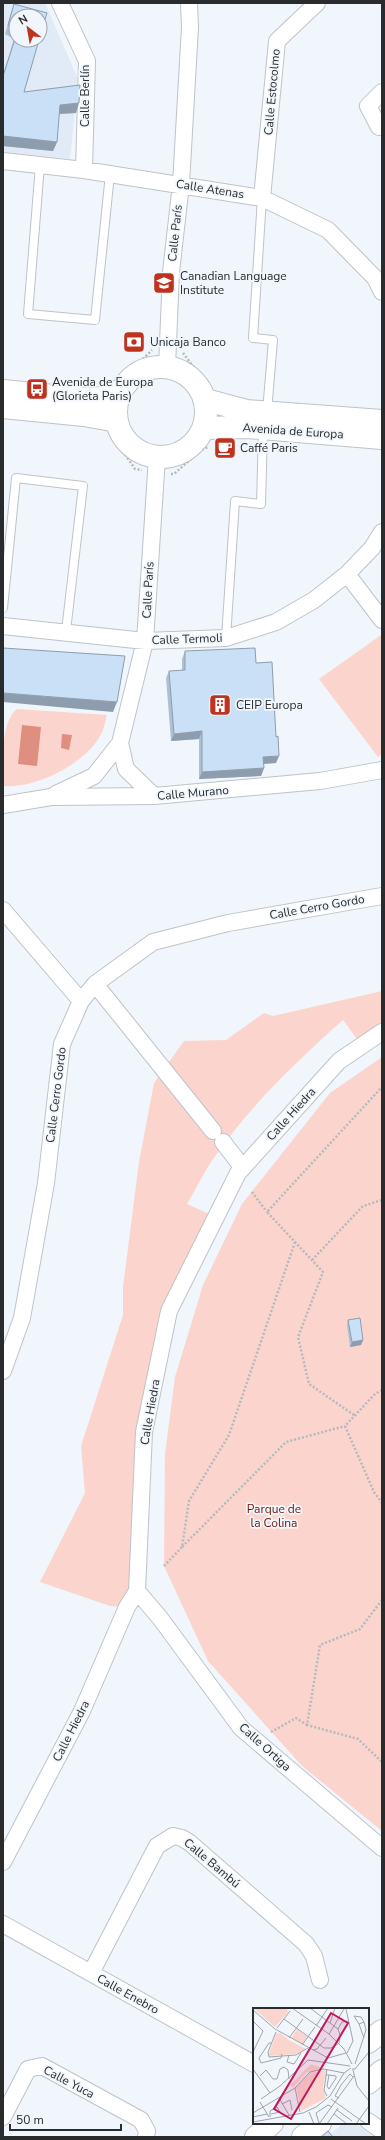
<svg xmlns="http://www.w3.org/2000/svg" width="385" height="2140" viewBox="0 0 385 2140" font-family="'Nunito Sans',sans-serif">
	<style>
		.built { fill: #e0ebf7; fill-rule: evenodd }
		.green { fill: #fbd5cd }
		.water { fill: #de8f80 }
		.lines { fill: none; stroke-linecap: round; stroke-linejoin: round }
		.lane-casing { stroke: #bec3c8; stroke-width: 10 }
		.street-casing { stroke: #bec3c8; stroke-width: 18 }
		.secondary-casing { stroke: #bec3c8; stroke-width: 24 }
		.path { stroke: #b4b9bd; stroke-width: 2.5; stroke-dasharray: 2 2; stroke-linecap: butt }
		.lane { stroke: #fff; stroke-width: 8 }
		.street { stroke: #fff; stroke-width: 16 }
		.secondary { stroke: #fff; stroke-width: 22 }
		.wall { fill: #adc1d4 }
		.shaded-wall { fill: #8d9dad }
		.building { fill: #c9e0f7; stroke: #8d9dad }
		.labels { text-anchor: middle; stroke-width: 3.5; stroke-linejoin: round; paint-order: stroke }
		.street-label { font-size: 12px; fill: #292b2d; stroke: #f0f6fb }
		.poi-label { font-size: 12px; fill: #292b2d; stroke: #f0f6fb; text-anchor: start }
		.park-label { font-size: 12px; fill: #711406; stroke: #f0f6fb }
		.inset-road { fill: none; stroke: #a0a5a9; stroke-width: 1 }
		.view { fill: #c2185b; fill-opacity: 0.15; stroke: #c2185b; stroke-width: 2 }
		.inset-edge { fill: none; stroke: #292b2d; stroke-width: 2 }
	</style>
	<rect width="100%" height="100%" fill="#f0f6fb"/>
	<path class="built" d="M3 3H45L78 79 70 159 3 152ZM16 16H40V40H16Z
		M344 2123H355L374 2137H327Z"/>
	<path class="green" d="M381 635 382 754 378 757 319 679Z
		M17 709 107 715C105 722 104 730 100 736 85 764 35 789 3 786 3 765 0 722 17 709Z
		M382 991V1032L362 1046 343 1020C298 1060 254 1102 218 1152 206 1168 197 1187 187 1204L216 1217 169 1311 144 1432 137 1591 127 1607 110 1606 40 1582 85 1493 81 1446 123 1315V1287L139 1162 154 1083 184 1041 226 1040 264 1013 273 1016Z
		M382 1057V1831L302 1766 208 1661 164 1566 165 1454 175 1377 203 1285 242 1204 330 1093Z"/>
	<path class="water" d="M22 725 41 727 37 766 18 764Z
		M62 734 72 735 69 750 61 748Z"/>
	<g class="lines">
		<g class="lane-casing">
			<path id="lane" d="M40 165 28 314 95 320 110 174
				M262 198 253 338 273 340 267 412
				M3 608 16 478 83 486 66 631
				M226 638 235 501 261 504 263 429"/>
		</g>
		<g class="street-casing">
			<path id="street" d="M60 3 87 61 84 170
				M382 92 368 106 379 127 382 124
				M3 161 84 170 262 198 328 230 375 278 382 292
				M262 198 277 41 317 3
				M167 367 171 272 181 184 190 27 189 3
				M347 574 382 620
				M3 626 145 641 226 638 276 622 314 600 347 574 372 548 382 532
				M120 743 126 769 154 796
				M56 794 94 776 120 743 145 641 157 457
				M3 805 51 797 154 796 320 781 382 770
				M3 910 81 1001
				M95 984 213 1131
				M223 1142 243 1168
				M3 1371 22 1318 46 1183 62 1044 81 1001 95 984 153 942 228 923 382 896
				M137 1591 160 1618 241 1728 382 1848
				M3 1862 82 1711 127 1607 137 1591 144 1432 169 1311 238 1173 339 1061 382 1032
				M3 1924 254 2064
				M91 1973 157 1846 173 1836 182 1838 190 1843 306 1944 314 1956 320 1980
				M3 2117 28 2069 42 2066 141 2120 147 2131 146 2137
				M368 2121 382 2131"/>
		</g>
		<g class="secondary-casing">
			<path id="secondary" d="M116 412a45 45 0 1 1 90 0a45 45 0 1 1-90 0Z
				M3 391 85 399 119 397
				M206 400 247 411 382 421
				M3 407 84 415 117 421
				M204 428 247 427 382 438
				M368 2042 382 2031
				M368 2083 382 2071
				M256 2137 272 2123
				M303 2137 320 2123"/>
		</g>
		<path class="path" d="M183 353 199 374 208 383
			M117 378 143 359 152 350
			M114 438 135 469 142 470
			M171 474H174L201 450 208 447
			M252 1192 267 1212
			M295 1242 229 1435 189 1501 182 1547 286 1442 345 1426
			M312 1260 363 1206 382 1200
			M382 1390 375 1394 345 1426 374 1492 382 1503
			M354 1415 309 1384 298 1337 323 1272 267 1212 382 1087
			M164 1566 182 1547
			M382 1600 360 1629 320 1645 307 1725 358 1739 382 1762
			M271 1732 296 1718 307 1725"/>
		<use href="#lane" class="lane"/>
		<use href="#street" class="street"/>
		<use href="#secondary" class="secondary"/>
	</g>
	<path class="wall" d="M14 4 16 16V40L24 92 76 113 59 114 57 142 53 151 3 146V75L14 39 5 34 11 13Z
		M185 651 256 663 276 763 264 764V768L261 776 199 779V739L171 741 166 678 169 671H182V659Z
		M348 1320 363 1340 361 1345 350 1347 347 1325Z"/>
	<path class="shaded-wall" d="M79 103 76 113 57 114 60 105Z
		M3 136 57 142 53 151 3 146Z
		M3 693 117 702 113 712 3 702Z
		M202 731 199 739 171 741 174 734Z
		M279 756 276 763 261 764 263 757Z
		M264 768 261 776 199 779 202 772Z
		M363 1340 361 1345 350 1347 352 1342Z"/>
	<path class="building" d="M14 4 47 13 40 36V16H16V29L8 25Z
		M16 36V40H39L24 92 80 85 79 103 60 105 57 142 3 136V76Z
		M3 648 125 656 117 702 3 693Z
		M255 648 256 663 272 662 276 737 278 736 279 756 263 757 264 768 202 772V731L174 734 169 671 185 670V651Z
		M360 1318 363 1340 352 1342 348 1320Z
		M328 2131 333 2137H321Z"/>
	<defs>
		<g id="school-square" transform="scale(1.15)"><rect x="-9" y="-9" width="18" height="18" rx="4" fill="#be321e" stroke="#f0f6fb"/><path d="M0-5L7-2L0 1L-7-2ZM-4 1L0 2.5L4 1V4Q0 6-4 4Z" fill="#fff"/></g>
		<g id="bank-square" transform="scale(1.15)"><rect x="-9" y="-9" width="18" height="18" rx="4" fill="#be321e" stroke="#f0f6fb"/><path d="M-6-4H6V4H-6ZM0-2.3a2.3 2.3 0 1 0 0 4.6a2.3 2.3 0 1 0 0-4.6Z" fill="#fff"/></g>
		<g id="bus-square" transform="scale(1.15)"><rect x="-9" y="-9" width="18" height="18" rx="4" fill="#be321e" stroke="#f0f6fb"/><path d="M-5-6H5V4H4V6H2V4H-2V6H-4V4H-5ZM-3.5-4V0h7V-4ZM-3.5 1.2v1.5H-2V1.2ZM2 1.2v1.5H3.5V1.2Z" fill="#fff"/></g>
		<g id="cafe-square" transform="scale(1.15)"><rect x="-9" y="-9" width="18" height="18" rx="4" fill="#be321e" stroke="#f0f6fb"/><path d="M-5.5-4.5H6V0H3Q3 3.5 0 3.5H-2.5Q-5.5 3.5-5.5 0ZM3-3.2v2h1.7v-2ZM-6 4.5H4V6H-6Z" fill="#fff"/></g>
		<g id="building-square" transform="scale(1.15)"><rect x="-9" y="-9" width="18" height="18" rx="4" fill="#be321e" stroke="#f0f6fb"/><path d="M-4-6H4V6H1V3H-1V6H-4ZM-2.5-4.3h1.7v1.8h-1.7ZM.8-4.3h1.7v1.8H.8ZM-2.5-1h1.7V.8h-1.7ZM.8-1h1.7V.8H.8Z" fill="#fff"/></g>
	</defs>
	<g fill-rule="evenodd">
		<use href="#school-square" x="164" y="283"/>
		<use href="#bank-square" x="134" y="342"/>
		<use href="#bus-square" x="37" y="389"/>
		<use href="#cafe-square" x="225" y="448"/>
		<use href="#building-square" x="220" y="705"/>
	</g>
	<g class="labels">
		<g class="street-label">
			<text transform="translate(272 92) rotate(-85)" y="4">Calle Estocolmo</text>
			<text transform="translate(85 96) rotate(-90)" y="4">Calle Berlín</text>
			<text transform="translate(210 189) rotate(9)" y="4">Calle Atenas</text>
			<text transform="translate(175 233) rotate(-84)" y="4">Calle París</text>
			<text transform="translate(293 431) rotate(4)" y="4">Avenida de Europa</text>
			<text transform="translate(148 590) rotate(-87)" y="4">Calle París</text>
			<text transform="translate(187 639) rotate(-2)" y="4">Calle Termoli</text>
			<text transform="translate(193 793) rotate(-5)" y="4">Calle Murano</text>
			<text transform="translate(317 907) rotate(-10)" y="4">Calle Cerro Gordo</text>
			<text transform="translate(56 1095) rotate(-83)" y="4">Calle Cerro Gordo</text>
			<text transform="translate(291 1114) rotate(-48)" y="4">Calle Hiedra</text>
			<text transform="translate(150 1412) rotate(-80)" y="4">Calle Hiedra</text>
			<text transform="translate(71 1731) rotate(-63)" y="4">Calle Hiedra</text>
			<text transform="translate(265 1747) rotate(42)" y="4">Calle Ortiga</text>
			<text transform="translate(212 1863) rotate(40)" y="4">Calle Bambú</text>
			<text transform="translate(128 1994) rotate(29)" y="4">Calle Enebro</text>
			<text transform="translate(69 2082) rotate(28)" y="4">Calle Yuca</text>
		</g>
		<g class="poi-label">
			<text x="180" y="280">Canadian Language<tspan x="180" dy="14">Institute</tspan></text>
			<text x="150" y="346">Unicaja Banco</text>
			<text x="52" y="386">Avenida de Europa<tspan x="52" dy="14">(Glorieta Paris)</tspan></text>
			<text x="240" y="452">Caffé Paris</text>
			<text x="236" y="709">CEIP Europa</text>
		</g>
		<g class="park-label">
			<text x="274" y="1513">Parque de<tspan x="274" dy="14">la Colina</tspan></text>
		</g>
	</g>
	<g transform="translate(253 2008)">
		<rect width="116" height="116" fill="#f0f6fb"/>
		<path d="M0 0H34L35 4 22 19ZM44 21 54 29 49 36 38 30ZM27 25 36 32 53 41 43 46 15 48 23 26ZM58 56 72 61 54 64 40 80 37 77ZM73 62 70 80 73 90 48 103 43 79 57 65Z" fill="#fbd5cd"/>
		<path class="inset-road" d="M39 0 76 26 91 41 99 56M57 0 85 21 87 27 86 35M93 1 100 33 94 45M0 2 22 21M31 11 71 40H78L85 36M0 13 10 23 0 44M77 15 82 0M106 16 111 30M63 18 75 0M24 20 37 3M22 21 75 50 93 45M85 21 89 14 96 13M23 24 15 44 16 49 43 47 55 40M76 26 91 1M36 30 50 11M18 35H16L6 50 8 55 28 50 29 46M49 37 62 19M60 42 64 41 73 30M36 47 34 54 41 56 48 45M102 56 113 22 111 14 108 9 101 8 106 16 111 14M0 61 17 85M74 61 71 82 74 88M99 61H102L116 44M100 62 104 78 116 93M73 67H76L83 68V70L76 81 74 78 76 67M7 68 13 62 20 71H24L27 61 31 59 35 62 36 71M42 80 47 104M26 90 36 107M86 90 82 88 88 77 97 66 100 69M8 91 27 78 55 52 97 58M78 91 113 116M7 94 16 109M29 96 37 92 39 102M84 102 99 113M56 104 61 116M0 105 42 80 57 64 71 61 91 65M81 106 94 116M0 109 14 106M17 109V103L24 99 27 104 18 106M0 114 50 105 63 99 77 88 91 65 98 60M66 115 63 105 75 97 79 99M66 116 101 68M74 116 85 100M103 116 116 98"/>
		<path class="view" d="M78 5 95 15 38 111 21 101Z"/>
		<rect width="116" height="116" class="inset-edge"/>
	</g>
	<rect width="385" height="2140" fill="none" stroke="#292b2d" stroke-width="8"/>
	<g transform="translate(28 28) rotate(329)"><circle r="19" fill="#f0f6fb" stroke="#a0a5a9"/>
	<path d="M0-3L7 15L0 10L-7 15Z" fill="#be321e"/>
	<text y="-6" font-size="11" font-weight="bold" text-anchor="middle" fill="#292b2d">N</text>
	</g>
	<path d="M10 2124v6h111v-6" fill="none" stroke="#292b2d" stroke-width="2"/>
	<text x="16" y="2124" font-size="12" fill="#292b2d" stroke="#f0f6fb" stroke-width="3" paint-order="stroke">50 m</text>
</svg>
